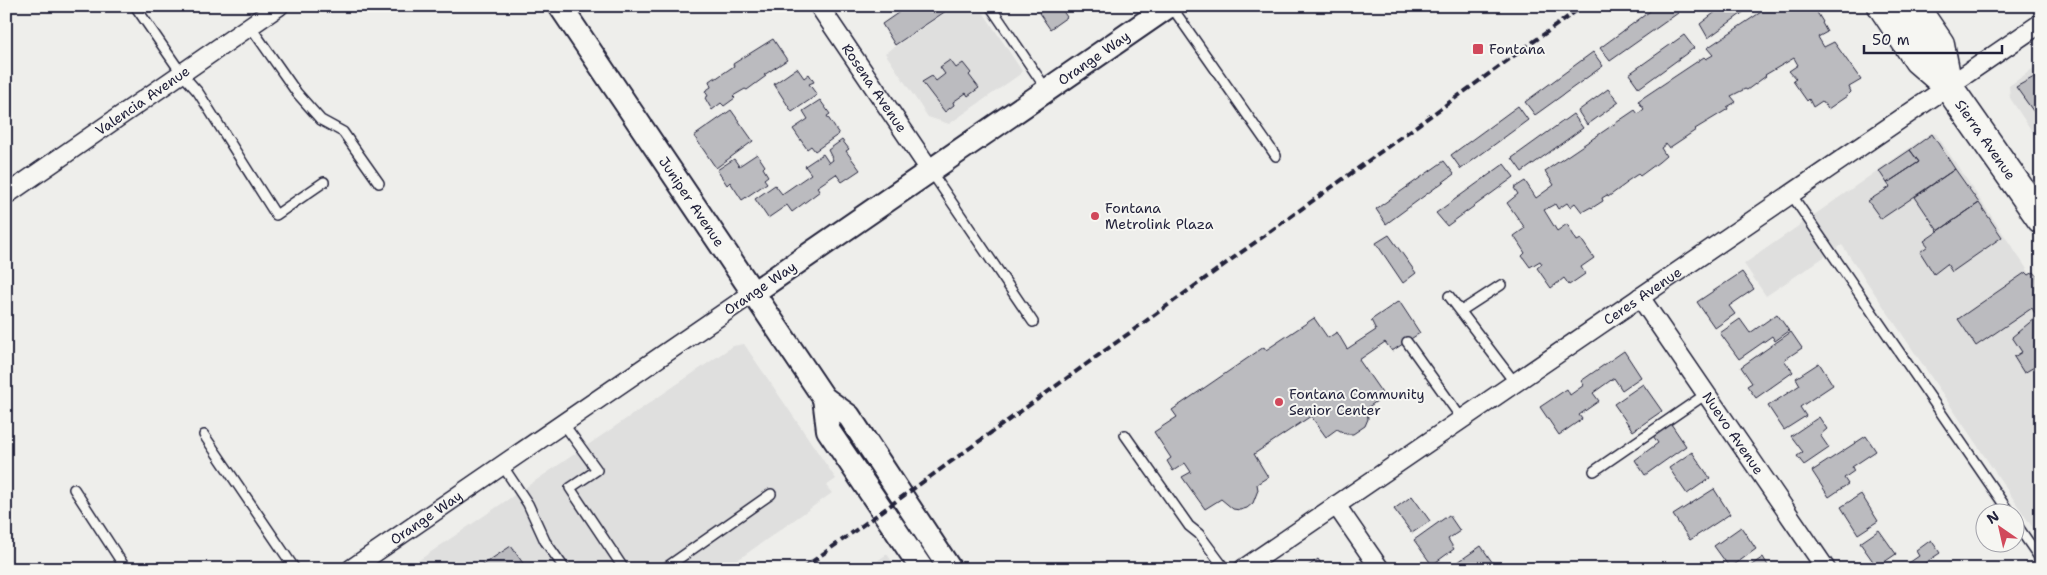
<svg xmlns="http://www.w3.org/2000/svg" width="2047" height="575" viewBox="0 0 2047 575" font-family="'Shantell Sans',sans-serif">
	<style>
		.built { fill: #dfdfde }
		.building { fill: #bbbbbf; stroke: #22223b }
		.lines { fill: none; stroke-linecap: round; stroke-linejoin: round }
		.service-casing { stroke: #22223b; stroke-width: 12 }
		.minor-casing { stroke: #22223b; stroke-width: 21 }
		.tertiary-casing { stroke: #22223b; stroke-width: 26 }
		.primary-casing { stroke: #22223b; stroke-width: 31 }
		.service { stroke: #f6f6f2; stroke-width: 9 }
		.minor { stroke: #f6f6f2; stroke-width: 18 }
		.tertiary { stroke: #f6f6f2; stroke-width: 22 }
		.primary { stroke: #f6f6f2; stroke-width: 28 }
		.rail { stroke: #22223b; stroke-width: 4; stroke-dasharray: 8 4; stroke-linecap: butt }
		.poi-dot { fill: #d1495b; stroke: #f6f6f2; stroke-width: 2 }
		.labels { text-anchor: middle; stroke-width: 4; stroke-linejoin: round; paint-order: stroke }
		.poi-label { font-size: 14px; fill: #22223b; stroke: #f6f6f2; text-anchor: start }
		.street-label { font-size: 14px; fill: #22223b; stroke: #f6f6f2 }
	</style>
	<rect width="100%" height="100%" fill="#eeeeeb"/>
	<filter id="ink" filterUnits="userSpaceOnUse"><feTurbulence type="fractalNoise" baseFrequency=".02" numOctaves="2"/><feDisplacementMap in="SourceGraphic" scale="10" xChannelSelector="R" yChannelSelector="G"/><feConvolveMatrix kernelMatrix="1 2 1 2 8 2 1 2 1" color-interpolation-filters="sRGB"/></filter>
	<g filter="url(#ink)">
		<path class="built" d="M956 6H979L1022 71 1019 75 949 124 928 117 885 53Z
			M2041 63V145L2010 98 2009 86Z
			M1931 133 1936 134 2041 290V540L1842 245 1766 296 1744 264Z
			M744 344 836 479 826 486 832 493 725 569H406L733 346Z
			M887 554 897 569H866Z"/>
		<path class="building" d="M908 6H943L946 11 895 45 882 24Z
			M1049 6H1062L1060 7 1067 17 1050 29 1039 13Z
			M1657 6H1674L1678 13 1610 61 1600 48Z
			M1723 6H1752L1708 38 1700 24Z
			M1770 6H1813L1823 22 1822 23 1827 32 1818 37 1824 47 1834 42 1861 80 1849 87 1851 92 1847 96 1828 109 1822 101 1813 107 1809 99 1807 101 1793 81 1796 79 1789 71 1798 65 1794 58 1765 75 1766 76 1747 90 1745 89 1731 96 1736 102 1727 107 1728 109 1695 129 1696 130 1669 148 1666 144 1661 148 1666 156 1659 162 1640 176 1638 174 1626 182 1627 183 1608 197 1607 195 1602 198 1603 201 1592 208 1591 207 1582 212 1575 203 1570 207 1567 203 1558 209 1555 204 1544 210 1557 231 1567 224 1577 241 1581 239 1594 258 1581 267 1585 274 1569 285 1564 278 1551 288 1537 268 1542 264 1540 261 1530 267 1522 256 1525 253 1514 236 1525 228 1507 203 1518 194 1514 188 1525 181 1536 198 1554 185 1545 171 1635 110 1638 114 1644 109 1638 101 1704 57 1706 59 1713 55 1707 48Z
			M1684 35 1694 48 1639 88 1629 74Z
			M773 39 787 60 764 75 766 76 747 90 745 89 733 96 735 98 724 106 721 103 712 110 705 98 708 96 705 91 711 87 709 81 715 77V79L734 66 733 64Z
			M1593 52 1603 66 1535 115 1525 102Z
			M950 60 956 68 963 63 971 73 969 75 979 88 968 96 966 93 953 102 954 105 945 112 922 82 932 76 936 81 945 74 940 67Z
			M797 68 804 78 809 74 814 82 809 84 817 95 792 112 774 84Z
			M2034 77 2041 88V122L2016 87Z
			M1608 89 1619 102 1587 125 1578 111Z
			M820 100 830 114 827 116 839 134 815 151 811 146 807 149 793 129 808 119 803 111Z
			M1518 106 1528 120 1461 169 1451 155Z
			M731 110 753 141 716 168 694 136Z
			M1573 114 1583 128 1522 172 1512 158Z
			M1932 134 1955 169 1881 219 1868 201 1890 187 1887 183 1919 162 1910 150Z
			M842 140 849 149 846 151 860 170 842 182 836 174 817 187 820 191 792 212 787 205 768 218 755 199 775 185 782 194 811 174 805 166 823 154 829 163 833 160 828 150Z
			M1910 150 1919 162 1887 183 1879 171Z
			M757 154 765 166 763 168 768 176 764 179 767 183 742 200 730 182 727 185 717 170 734 159 739 166Z
			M1444 161 1454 174 1386 224 1376 209Z
			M1504 164 1514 177 1447 226 1436 213Z
			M1955 169 1979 203 1938 231 1915 197Z
			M1979 203 2002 237 1952 272 1947 264 1934 274 1920 252 1928 246 1924 241Z
			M1389 235 1416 273 1403 283 1376 243Z
			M1742 272 1754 289 1729 306 1735 314 1715 328 1697 302Z
			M2026 272 2029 275 2034 272 2041 281V311L2036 315 2032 308 1976 346 1958 319Z
			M1399 301 1420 333 1392 351 1385 342 1359 360 1384 396 1367 408 1368 419 1365 426 1353 434H1346L1337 429 1326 437 1311 416 1254 454 1268 477 1257 484 1258 490 1253 503 1247 508 1240 510 1233 509 1221 499 1205 509 1182 477 1191 472 1185 463 1173 471 1167 461 1171 458 1154 432 1177 417 1172 410 1264 347 1266 350 1314 318 1328 338 1337 332 1347 349 1376 330 1371 320Z
			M1777 314 1789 331 1775 341 1772 336 1739 359 1720 333 1740 319 1750 333Z
			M2040 314 2041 363 2024 373 2014 357 2022 352 2012 337Z
			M1791 332 1802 348 1784 360 1793 372 1756 398 1747 386 1752 383 1741 367Z
			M1624 351 1641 377 1622 390 1614 378 1593 393 1599 401 1579 415 1582 419 1559 435 1540 407 1567 389 1570 395 1584 385 1581 381Z
			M1819 363 1833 385 1800 407 1806 416 1784 430 1768 406 1800 385 1796 378Z
			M1643 384 1662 411 1633 431 1614 404Z
			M1819 417 1827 429 1820 435 1829 448 1804 465 1797 456 1803 452 1791 436Z
			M1669 421 1686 446 1645 475 1635 460 1658 443 1651 433Z
			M1866 436 1876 451 1852 467 1854 471 1844 478 1848 484 1829 497 1812 471Z
			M1692 452 1710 478 1687 494 1669 468Z
			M1714 489 1730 514 1690 540 1673 515Z
			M1861 494 1878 521 1858 534 1841 507Z
			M1412 496 1430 521 1412 533 1394 509Z
			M1449 515 1460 531 1448 539 1454 549 1432 565 1414 540Z
			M1741 527 1756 549 1730 568 1714 546Z
			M1879 530 1896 554 1877 567 1860 543Z
			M1931 540 1940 553 1925 563 1929 569H1900L1919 556 1916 551Z
			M511 546 527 569H476Z
			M1481 546 1497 569H1448Z
			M1763 557 1770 569H1746Z
			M1318 559 1325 569H1304Z"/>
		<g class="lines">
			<g class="service-casing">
				<path id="service" d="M135 6 182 74 198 92 276 215 324 182
					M990 6 1047 90
					M1171 6 1276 156
					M250 26 297 93 321 120 343 132 379 183
					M930 170 1033 322
					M1791 194 2009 512
					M1449 296 1515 383
					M1461 311 1501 285
					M1407 342 1462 419
					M563 423 597 470 570 488 624 569
					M204 435 295 569
					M1125 435 1189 526 1199 534 1225 569
					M502 465 528 504 545 541 565 569
					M1594 471 1706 394
					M74 489 126 569
					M2014 521 2041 560
					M664 569 771 494"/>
			</g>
			<g class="minor-casing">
				<g id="minor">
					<path id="s1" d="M819 6 930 170"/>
					<path id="s2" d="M6 195 279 6"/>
					<path id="s3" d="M1640 297 1826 569"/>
					<path d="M1336 505 1380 569"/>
					<path id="s4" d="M351 569 753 293"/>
					<path id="s5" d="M1243 569 2041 23"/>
				</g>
			</g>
			<g class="tertiary-casing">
				<g id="tertiary">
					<path id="s6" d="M560 6 824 398 849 416 950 569"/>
					<path id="s7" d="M753 293 1169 6"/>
					<path d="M824 398 828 430 922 569"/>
				</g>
			</g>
			<g class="primary-casing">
				<g id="primary">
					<path id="s8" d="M1882 6 1918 60 1948 86 2041 219"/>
					<path d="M1914 6 1940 44 1948 86"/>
				</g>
			</g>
			<use href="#service" class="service"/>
			<use href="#minor" class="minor"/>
			<use href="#tertiary" class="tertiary"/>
			<use href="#primary" class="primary"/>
			<path class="rail" d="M802 569 1583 6"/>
		</g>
	</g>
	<g class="poi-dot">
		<rect x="1472" y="43" width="12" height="12" rx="2.5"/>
		<circle cx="1095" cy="216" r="5"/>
		<circle cx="1279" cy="402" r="5"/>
	</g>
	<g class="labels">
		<g class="poi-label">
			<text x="1489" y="54">Fontana</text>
			<text x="1105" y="213">Fontana<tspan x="1105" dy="16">Metrolink Plaza</tspan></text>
			<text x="1289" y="399">Fontana Community<tspan x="1289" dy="16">Senior Center</tspan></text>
		</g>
		<g class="street-label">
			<text dy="5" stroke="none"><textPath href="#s7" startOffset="414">Orange Way</textPath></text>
			<text dy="5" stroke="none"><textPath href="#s1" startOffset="99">Rosena Avenue</textPath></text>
			<text dy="5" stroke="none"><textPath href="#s2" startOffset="166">Valencia Avenue</textPath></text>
			<text dy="5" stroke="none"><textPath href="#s8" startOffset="170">Sierra Avenue</textPath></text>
			<text dy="5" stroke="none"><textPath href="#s6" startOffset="236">Juniper Avenue</textPath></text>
			<text transform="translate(760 288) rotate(-34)" y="5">Orange Way</text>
			<text dy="5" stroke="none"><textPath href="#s5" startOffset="484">Ceres Avenue</textPath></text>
			<text dy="5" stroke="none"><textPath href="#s3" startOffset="165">Nuevo Avenue</textPath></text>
			<text dy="5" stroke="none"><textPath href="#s4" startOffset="91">Orange Way</textPath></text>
		</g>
	</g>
	<rect width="2047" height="575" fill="none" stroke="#f6f6f2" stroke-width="25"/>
	<rect x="12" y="12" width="2022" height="550" fill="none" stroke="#22223b" stroke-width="2" filter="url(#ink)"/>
	<g transform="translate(2000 528) rotate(326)"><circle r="24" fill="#f6f6f2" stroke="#a1a1a9"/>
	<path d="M0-4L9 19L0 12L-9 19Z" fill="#d1495b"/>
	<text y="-8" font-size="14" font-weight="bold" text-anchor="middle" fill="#22223b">N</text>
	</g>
	<path d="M1864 45v8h138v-8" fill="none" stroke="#22223b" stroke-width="2.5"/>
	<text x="1872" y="45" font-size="15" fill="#22223b" stroke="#f6f6f2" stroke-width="4" paint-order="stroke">50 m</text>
</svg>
